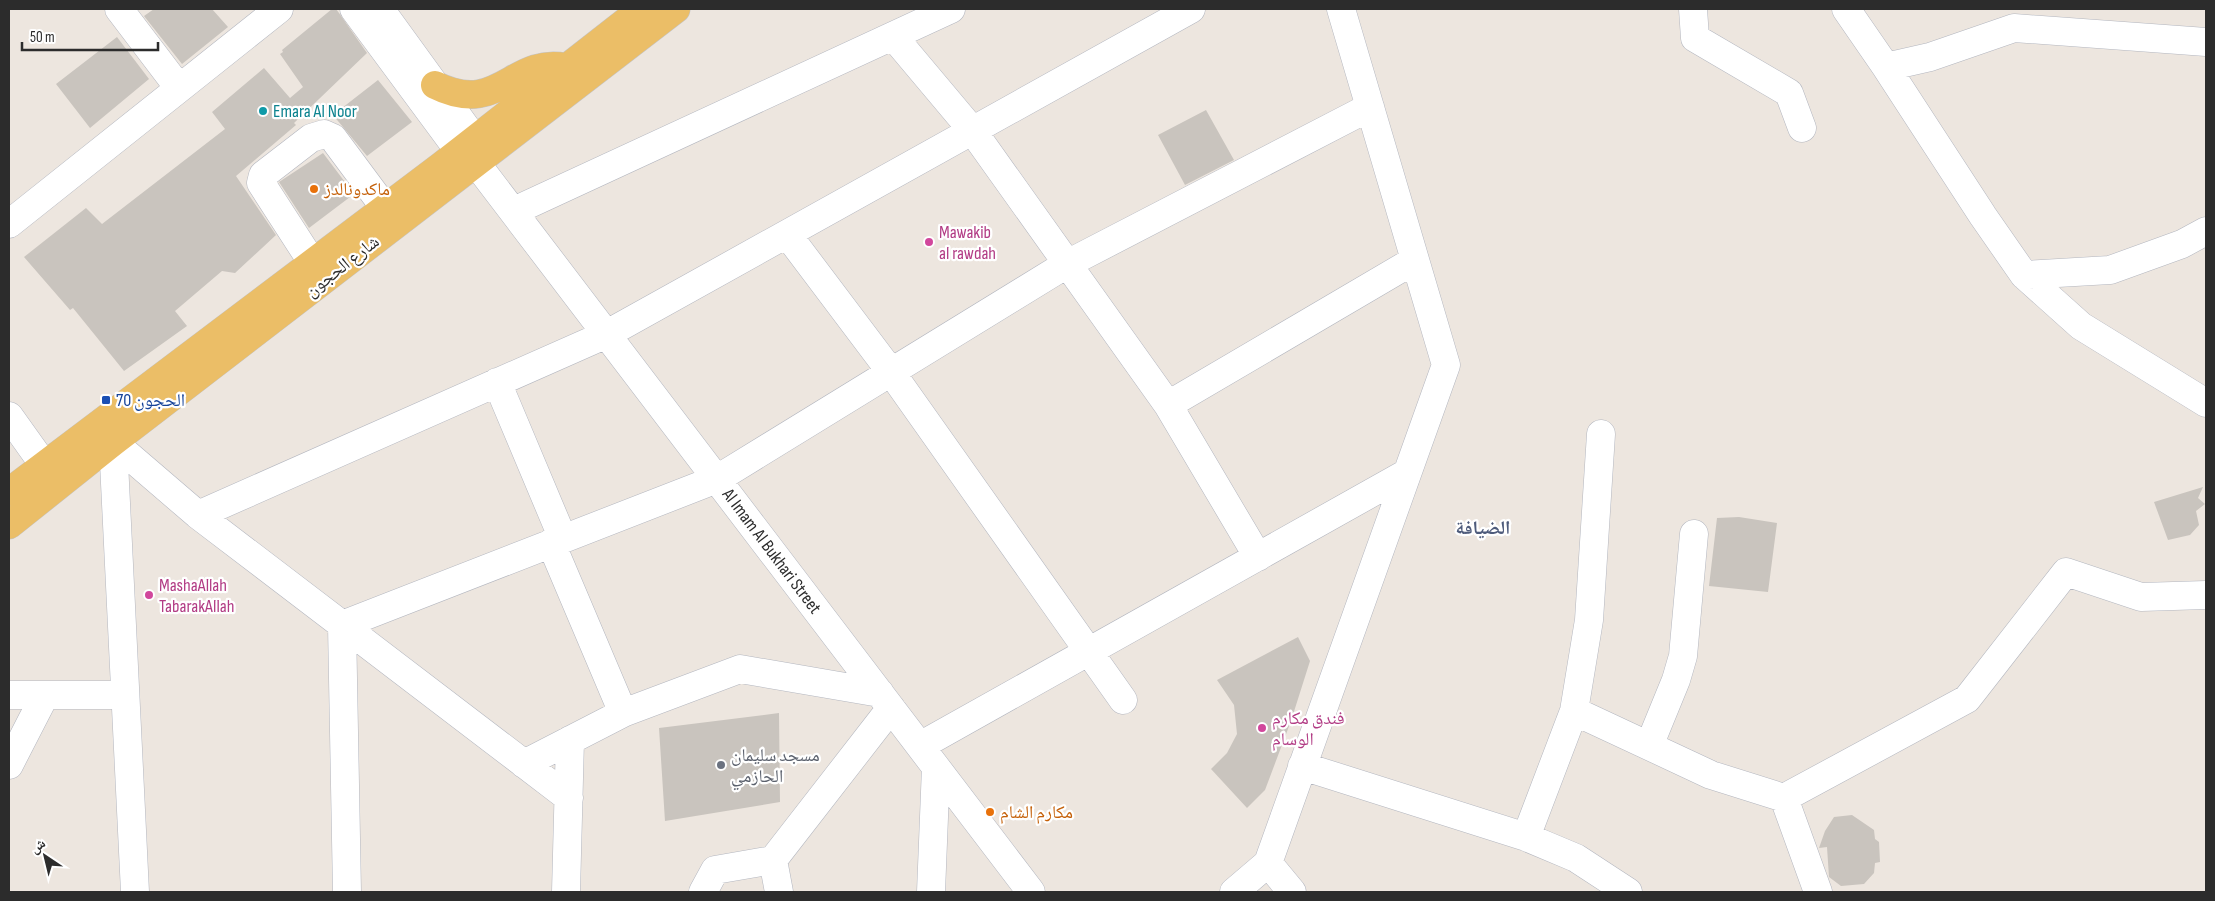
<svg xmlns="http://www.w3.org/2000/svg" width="2215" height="901" viewBox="0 0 2215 901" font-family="'Sofia Sans Condensed','Noto Naskh Arabic',sans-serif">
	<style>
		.building { fill: #c9c4be }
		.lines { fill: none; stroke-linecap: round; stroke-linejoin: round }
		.minor-casing { stroke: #b3b6bf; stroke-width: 29 }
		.major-casing { stroke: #c4c4c4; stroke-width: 29 }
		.minor { stroke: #fff; stroke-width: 28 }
		.major { stroke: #ebbe67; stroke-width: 28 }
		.culture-dot { fill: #0f9aa8; stroke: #fff; stroke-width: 2 }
		.food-dot { fill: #e8710a; stroke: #fff; stroke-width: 2 }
		.hotel-dot { fill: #d1479c; stroke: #fff; stroke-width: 2 }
		.transit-dot { fill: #1a4fb4; stroke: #fff; stroke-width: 2 }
		.worship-dot { fill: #6b7280; stroke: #fff; stroke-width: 2 }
		.labels { text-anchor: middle; stroke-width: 4.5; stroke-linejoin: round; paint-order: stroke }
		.culture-label { font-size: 18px; fill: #0d838f; stroke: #fff; text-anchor: start }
		.food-label { font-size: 18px; fill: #c56008; stroke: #fff; text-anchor: start }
		.hotel-label { font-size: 18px; fill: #b23c85; stroke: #fff; text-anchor: start }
		.street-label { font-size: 18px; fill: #2c2c2c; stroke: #fff }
		.transit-label { font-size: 18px; fill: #164399; stroke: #fff; text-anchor: start }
		.worship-label { font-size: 18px; fill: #5b616d; stroke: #fff; text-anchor: start }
		.neighbourhood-label { font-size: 19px; font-weight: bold; fill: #4e5b7b; stroke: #fff }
	</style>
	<rect width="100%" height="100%" fill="#ede6df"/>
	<path class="building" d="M154 9H212L228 27 182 64 144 16Z
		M332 9H336L339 13 367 53 294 123 296 125 236 176 276 235 235 273 222 271 175 311 187 326 124 371 73 308 70 310 24 257 86 208 102 224 225 129 212 112 264 68 290 98 303 87 280 54 283 52 282 50Z
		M117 37 149 79 90 128 56 84Z
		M378 80 412 122 367 156 333 115Z
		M1206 110 1234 160 1185 185 1158 135Z
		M323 153 354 194 309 228 279 182Z
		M2203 487 2198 498 2205 504 2196 511 2199 525 2190 535 2168 540 2154 502Z
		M1739 517 1777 523 1768 592 1709 586 1717 518Z
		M1298 637 1310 661 1291 721 1265 790 1247 808 1211 769 1227 753 1237 734 1234 705 1217 680Z
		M779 713 780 802 665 821 659 728Z
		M1852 815 1874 830 1875 839 1879 842 1880 862 1875 863 1874 873 1864 884 1841 886 1829 877 1827 847 1819 848 1825 831 1834 817Z"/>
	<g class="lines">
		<g class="minor-casing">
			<path id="minor" d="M119 9 179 88
				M354 9 459 151
				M380 9 475 140
				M1693 9 1695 38 1789 93 1802 128
				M1846 9 1886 67 1930 57 2014 28 2206 42
				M893 36 972 130 1168 405 1258 557
				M1886 67 1983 216 2024 275 2110 270 2182 244 2206 231
				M476 163 1031 892
				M514 211 951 9
				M9 224 279 9
				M787 234 891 372 1123 700
				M312 262 261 183 263 175 311 138 324 134 333 138 385 208
				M2024 275 2081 326 2206 403
				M497 382 563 539
				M1168 405 1415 260
				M9 416 44 465
				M198 515 607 334 1191 9
				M9 695H125
				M1574 711 1711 775 1784 798 1967 699 2066 572 2141 597 2206 595
				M623 713 740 669 880 693
				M920 746 1407 473
				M1649 746 1676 680 1683 656 1694 534
				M524 764 623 713 551 543
				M9 765 45 695
				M1302 766 1526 837 1576 858 1628 892
				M1784 798 1818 892
				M1526 837 1574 711 1589 620 1601 434
				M1268 863 1292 892
				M135 892 113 442 198 515 569 798
				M347 892 342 625 717 479 1067 264 1370 107
				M566 892 570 740
				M703 892 715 870 773 860
				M779 892 773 860 891 708
				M931 892 936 767
				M1234 892 1268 863 1446 365 1341 9"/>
		</g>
		<g class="major-casing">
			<path id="major" d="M435 85C499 117 512 57 565 67
				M9 492 441 166 642 9
				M9 525 113 442 676 9"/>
		</g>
		<use href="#minor" class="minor"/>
		<use href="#major" class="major"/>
	</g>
	<circle class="culture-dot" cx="263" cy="111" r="5"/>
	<g class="food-dot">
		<circle cx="314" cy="189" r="5"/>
		<circle cx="990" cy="812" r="5"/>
	</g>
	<g class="hotel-dot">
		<circle cx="929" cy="242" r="5"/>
		<circle cx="149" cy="595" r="5"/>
		<circle cx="1262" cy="728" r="5"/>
	</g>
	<rect class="transit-dot" x="101" y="395" width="10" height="10" rx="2.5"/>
	<circle class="worship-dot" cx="721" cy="765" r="5"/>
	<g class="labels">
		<g class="culture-label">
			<text x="273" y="117">Emara Al Noor</text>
		</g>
		<g class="food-label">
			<text x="324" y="195">ماكدونالدز</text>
			<text x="1000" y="818">مكارم الشام</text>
		</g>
		<g class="hotel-label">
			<text x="939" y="238">Mawakib<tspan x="939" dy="21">al rawdah</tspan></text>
			<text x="159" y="591">MashaAllah<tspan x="159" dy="21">TabarakAllah</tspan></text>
			<text x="1272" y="724">فندق مكارم<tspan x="1272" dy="21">الوسام</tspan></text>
		</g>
		<g class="street-label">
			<text transform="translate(342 266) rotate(-38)" y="6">شارع الحجون</text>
			<text transform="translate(772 551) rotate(53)" y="6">Al Imam Al Bukhari Street</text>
		</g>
		<g class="transit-label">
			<text x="116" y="406">الحجون 70</text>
		</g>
		<g class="worship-label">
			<text x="731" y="761">مسجد سليمان<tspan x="731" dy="21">الحازمي</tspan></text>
		</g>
		<g class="neighbourhood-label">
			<text x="1483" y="534">الضيافة</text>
		</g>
	</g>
	<rect width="2215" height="901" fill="none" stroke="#2c2c2c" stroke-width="20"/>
	<g transform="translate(45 856) rotate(325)" stroke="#ffffff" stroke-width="4" paint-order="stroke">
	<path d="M0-4L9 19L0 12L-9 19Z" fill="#2c2c2c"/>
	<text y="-8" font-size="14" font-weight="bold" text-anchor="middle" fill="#2c2c2c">ش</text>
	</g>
	<path d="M22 42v8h136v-8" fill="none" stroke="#2c2c2c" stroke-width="2.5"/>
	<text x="30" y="42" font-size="15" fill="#2c2c2c" stroke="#ffffff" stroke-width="4" paint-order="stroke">50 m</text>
</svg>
